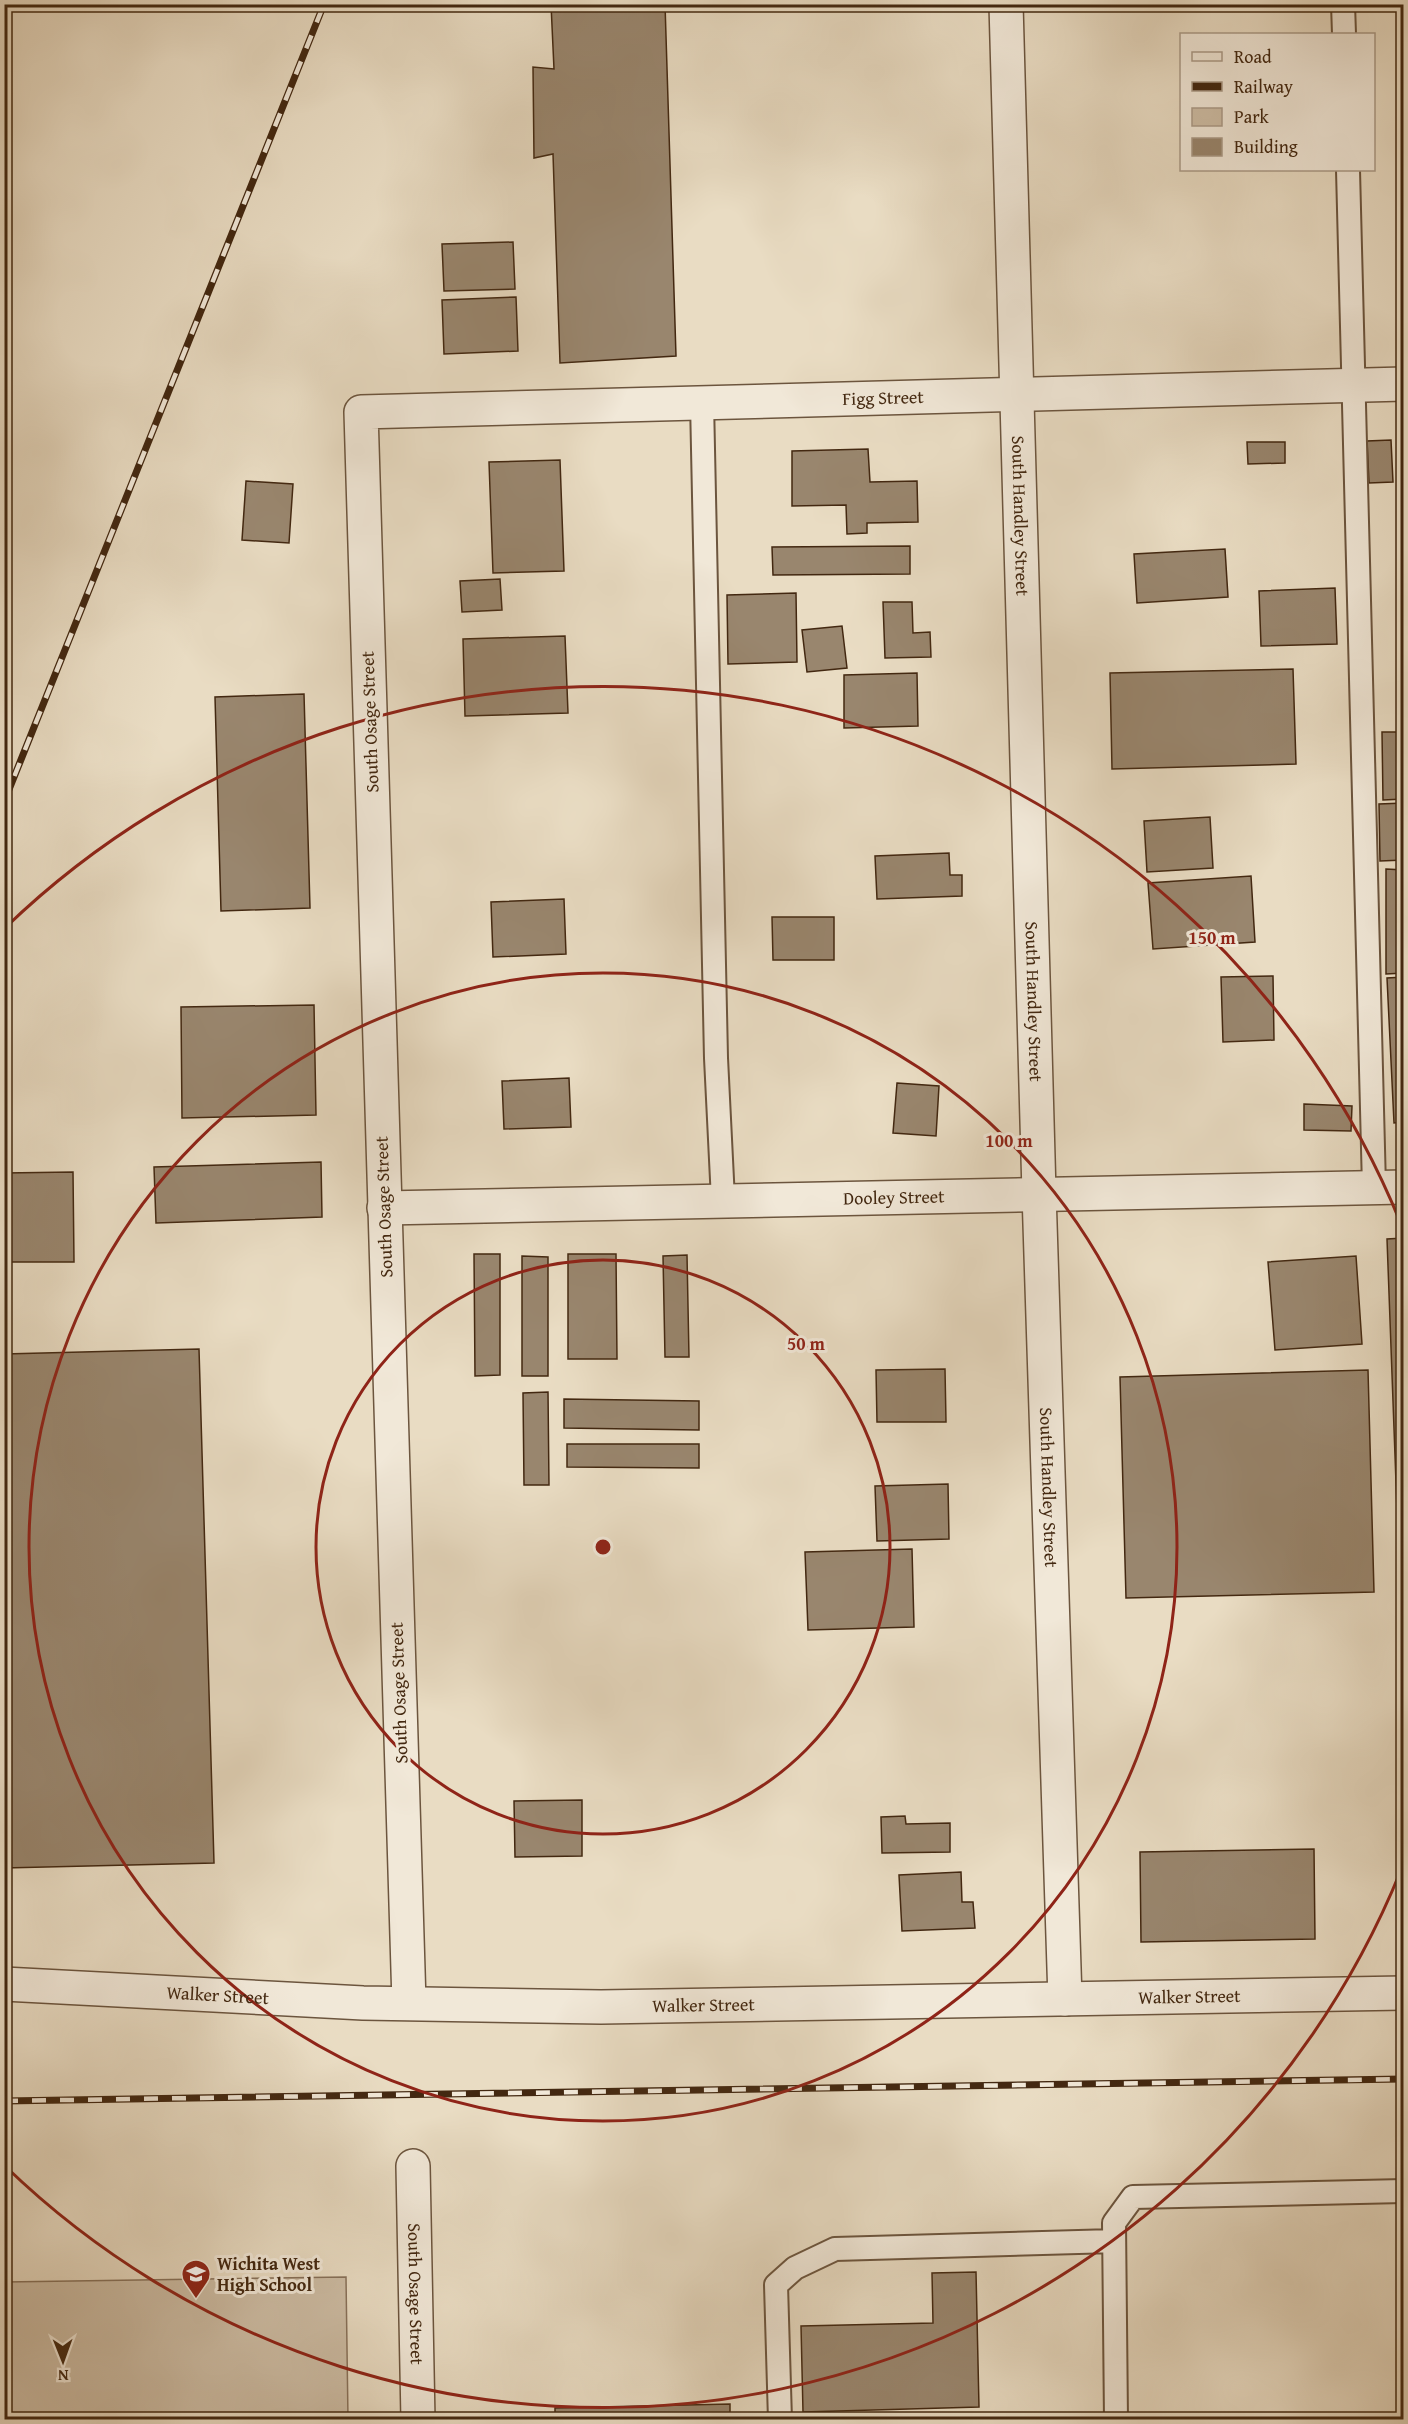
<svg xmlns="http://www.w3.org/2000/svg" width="1408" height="2424" viewBox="0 0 1408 2424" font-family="'Gentium Book Plus',serif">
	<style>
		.green { fill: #cdbda5; stroke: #88725b; stroke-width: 1.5 }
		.building { fill: #99866e; stroke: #432811; stroke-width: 1.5 }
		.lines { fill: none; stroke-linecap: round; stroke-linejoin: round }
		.lane-casing { stroke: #6c553e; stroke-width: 26 }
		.street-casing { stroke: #6c553e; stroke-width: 36 }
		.lane { stroke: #f1e8d8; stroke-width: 22 }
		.street { stroke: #f1e8d8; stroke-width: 33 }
		.rail-casing { stroke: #432811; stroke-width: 7 }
		.rail { stroke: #f1e8d8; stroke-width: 4.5; stroke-dasharray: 14; stroke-linecap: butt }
		.ring { fill: none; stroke: #8f2418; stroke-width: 3 }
		.labels { text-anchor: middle; stroke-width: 6; stroke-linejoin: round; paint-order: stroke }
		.street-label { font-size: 18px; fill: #432811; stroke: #f1e8d8 }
		.poi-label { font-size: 18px; font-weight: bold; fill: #432811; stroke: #f1e8d8; text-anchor: start }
		.centre { fill: #8f2418; stroke: #f1e8d8; stroke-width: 3 }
		.ring-label { font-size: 18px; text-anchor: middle; font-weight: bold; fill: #8f2418; stroke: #f1e8d8; stroke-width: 6; stroke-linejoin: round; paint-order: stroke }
	</style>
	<rect width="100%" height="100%" fill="#e9dcc3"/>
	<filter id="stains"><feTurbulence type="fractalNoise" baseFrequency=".00333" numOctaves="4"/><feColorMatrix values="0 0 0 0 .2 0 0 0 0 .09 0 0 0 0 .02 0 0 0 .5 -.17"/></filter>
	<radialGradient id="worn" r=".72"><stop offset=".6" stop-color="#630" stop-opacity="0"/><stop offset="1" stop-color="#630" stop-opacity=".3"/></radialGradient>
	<path class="green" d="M346 2277 348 2419H5V2282Z"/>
	<path class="building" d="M551 4H665L676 356 560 363 553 154 534 158 533 67 554 69Z
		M513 242 515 289 444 291 442 244Z
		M516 297 518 351 444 354 442 300Z
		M1391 440 1393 482 1369 483 1367 441Z
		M1247 442H1285V463L1248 464Z
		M868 449 870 482 917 481 918 522 867 523V533L847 534 846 505 792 506V451Z
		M560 460 564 571 493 573 489 462Z
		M246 481 293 484 289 543 242 540Z
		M1401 520H1404V569H1402Z
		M910 546V574L773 575 772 547Z
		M1225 549 1228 597 1137 603 1134 554Z
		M500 579 502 610 462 612 460 581Z
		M1335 588 1337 644 1261 646 1259 591Z
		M796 593 797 662 728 664 727 595Z
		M883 602H912L913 633 930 632 931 657 885 658Z
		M842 626 847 668 807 672 802 630Z
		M565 636 568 713 465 716 463 639Z
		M1293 669 1296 764 1112 769 1110 673Z
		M917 673 918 726 844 728V675Z
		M304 694 310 908 221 911 215 697Z
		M1382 732H1404V799L1383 800Z
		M1404 803V860L1380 861 1379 804Z
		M1210 817 1213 868 1147 872 1144 821Z
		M949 853 950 875H962V896L877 899 875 856Z
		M1386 869 1404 870V973L1386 974Z
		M1251 876 1255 942 1153 949 1148 883Z
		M564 899 566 954 493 957 491 902Z
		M772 917H834V960H773Z
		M1273 976 1274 1040 1223 1042 1221 977Z
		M1404 977V1122L1394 1123 1387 978Z
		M314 1005 316 1115 182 1118 181 1007Z
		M569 1078 571 1127 504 1129 502 1081Z
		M897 1083 939 1086 936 1136 893 1133Z
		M1304 1104 1352 1106 1351 1131 1304 1130Z
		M321 1162 322 1217 156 1223 154 1167Z
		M73 1172 74 1262H4V1173Z
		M1404 1238V1591H1400L1387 1239Z
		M474 1254H500V1375L475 1376Z
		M568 1254H616L617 1359H568Z
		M687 1255 689 1357H665L663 1256Z
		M522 1256 548 1257V1376H522Z
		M1356 1256 1362 1344 1275 1350 1268 1262Z
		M199 1349 214 1863 4 1868V1354Z
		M945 1369 946 1422H877L876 1370Z
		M1368 1370 1374 1592 1126 1598 1120 1377Z
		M548 1392 549 1485H524L523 1393Z
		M564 1399 699 1401V1430L564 1428Z
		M567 1444H699V1468L567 1467Z
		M948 1484 949 1539 877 1541 875 1486Z
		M912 1549 914 1627 808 1630 805 1552Z
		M582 1800V1856L515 1857 514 1801Z
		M905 1816 906 1824 950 1823V1852L882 1853 881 1817Z
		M1314 1849 1315 1939 1141 1942 1140 1852Z
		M961 1872 962 1902H973L975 1928 902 1931 899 1875Z
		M976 2272 979 2407 803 2412 801 2326 933 2323 932 2273Z
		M730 2404V2420H555V2408Z"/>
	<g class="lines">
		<g class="lane-casing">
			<path id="lane" d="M1343 4 1344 34
				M1348 170 1374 1187
				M702 402 716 1058 723 1200
				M780 2420 776 2285 795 2268 835 2249 1114 2241
				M1116 2420 1114 2223 1133 2197 1404 2191"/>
		</g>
		<g class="street-casing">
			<g id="street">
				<path id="s1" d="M1006 4 1039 1193 1065 1999"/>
				<path id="s2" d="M384 1208 1404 1187"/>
				<path id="s3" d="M4 1984 363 2003 601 2007 1404 1993"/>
				<path id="s4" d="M409 2003 361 412 1404 384"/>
				<path id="s5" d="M413 2166 418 2420"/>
			</g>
		</g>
		<use href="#lane" class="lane"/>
		<use href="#street" class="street"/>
		<g class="rail-casing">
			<path id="rail" d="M4 802 324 4
				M4 2101 1404 2079"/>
		</g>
		<use href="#rail" class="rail"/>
	</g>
	<g class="ring">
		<circle cx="603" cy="1547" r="287"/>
		<circle cx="603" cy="1547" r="574"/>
		<path d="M1401 1870A861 861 0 0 1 5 2166M5 928A861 861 0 0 1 1401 1224"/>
	</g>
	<defs>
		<g id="school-pin" transform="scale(1.5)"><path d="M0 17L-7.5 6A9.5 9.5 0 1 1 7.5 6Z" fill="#8f2418" stroke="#f1e8d8"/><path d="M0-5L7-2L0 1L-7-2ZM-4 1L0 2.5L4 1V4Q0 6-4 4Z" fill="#fff"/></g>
	</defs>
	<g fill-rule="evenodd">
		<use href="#school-pin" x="196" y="2274"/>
	</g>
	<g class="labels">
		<g class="street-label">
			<text dy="6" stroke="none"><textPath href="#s4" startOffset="2114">Figg Street</textPath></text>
			<text dy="6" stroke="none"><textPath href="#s1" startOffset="512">South Handley Street</textPath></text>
			<text transform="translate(370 722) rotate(-92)" y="6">South Osage Street</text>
			<text dy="6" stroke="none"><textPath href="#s1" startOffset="998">South Handley Street</textPath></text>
			<text dy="6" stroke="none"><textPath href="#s2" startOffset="510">Dooley Street</textPath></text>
			<text transform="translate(384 1207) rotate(-92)" y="6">South Osage Street</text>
			<text dy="6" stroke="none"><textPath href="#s1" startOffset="1484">South Handley Street</textPath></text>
			<text transform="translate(399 1693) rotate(-92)" y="6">South Osage Street</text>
			<text dy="6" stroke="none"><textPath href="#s3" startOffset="214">Walker Street</textPath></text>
			<text dy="6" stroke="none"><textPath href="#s3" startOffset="1186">Walker Street</textPath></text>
			<text dy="6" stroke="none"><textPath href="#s3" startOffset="700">Walker Street</textPath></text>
			<text dy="6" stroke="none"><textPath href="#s5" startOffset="128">South Osage Street</textPath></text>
		</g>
		<g class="poi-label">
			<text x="217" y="2270">Wichita West<tspan x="217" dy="21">High School</tspan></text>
		</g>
	</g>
	<circle cx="603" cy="1547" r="9" class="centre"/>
	<g class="ring-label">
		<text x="1212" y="944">150 m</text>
		<text x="1009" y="1147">100 m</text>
		<text x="806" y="1350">50 m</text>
	</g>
	<rect width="1408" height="2424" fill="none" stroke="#e9dcc3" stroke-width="24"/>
	<rect x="6" y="6" width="1396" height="2412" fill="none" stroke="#432811" stroke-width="3"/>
	<rect x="12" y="12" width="1384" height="2400" fill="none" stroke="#432811" stroke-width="1.5"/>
	<rect x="1180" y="33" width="195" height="138" fill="#f1e8d8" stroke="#ab9b88" stroke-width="1.5"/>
	<rect x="1192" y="52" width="30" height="9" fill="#f1e8d8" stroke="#ab9b88" stroke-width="1.5"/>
	<text x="1234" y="63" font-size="18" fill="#432811">Road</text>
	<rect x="1192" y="82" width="30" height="9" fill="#432811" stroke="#ab9b88" stroke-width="1.5"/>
	<text x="1234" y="93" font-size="18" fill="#432811">Railway</text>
	<rect x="1192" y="108" width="30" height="18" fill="#cdbda5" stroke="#ab9b88" stroke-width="1.5"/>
	<text x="1234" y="123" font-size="18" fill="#432811">Park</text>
	<rect x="1192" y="138" width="30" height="18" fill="#99866e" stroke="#ab9b88" stroke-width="1.5"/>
	<text x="1234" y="153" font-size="18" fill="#432811">Building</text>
	<g transform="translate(63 2361) rotate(179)" stroke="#f1e8d8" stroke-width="4.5" paint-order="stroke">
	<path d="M0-4.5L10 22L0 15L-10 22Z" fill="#432811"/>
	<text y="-9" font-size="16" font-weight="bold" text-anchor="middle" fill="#432811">N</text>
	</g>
	<rect width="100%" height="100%" filter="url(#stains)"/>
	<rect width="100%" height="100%" fill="url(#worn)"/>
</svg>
